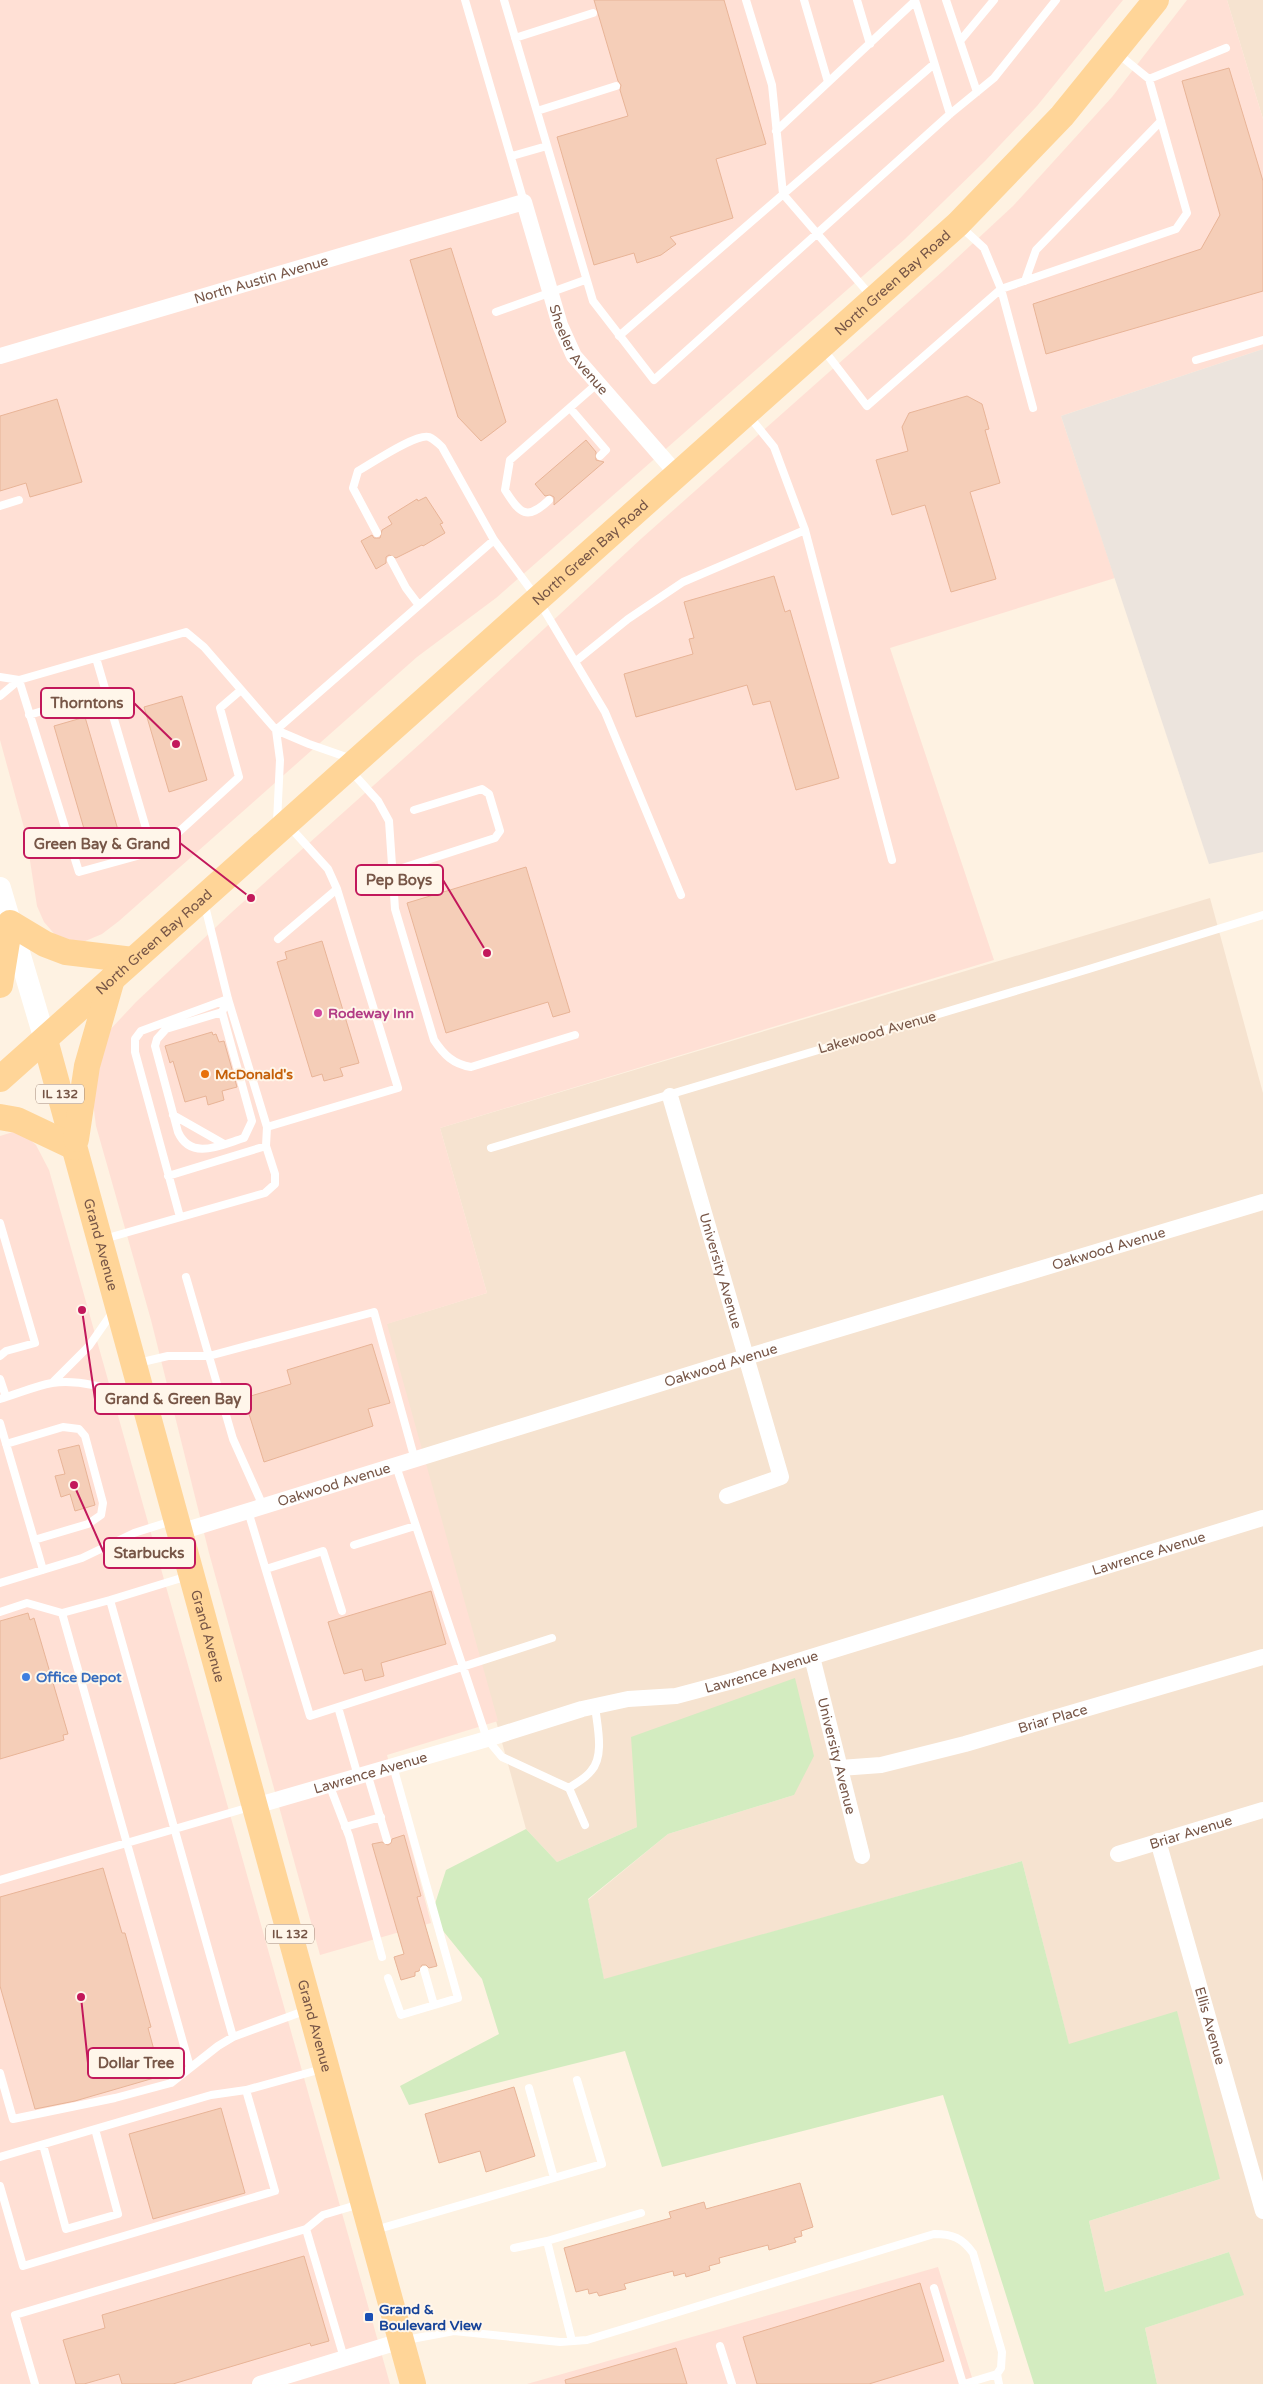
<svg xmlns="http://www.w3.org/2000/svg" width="1263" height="2384" viewBox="0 0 1263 2384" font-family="'Varela Round',sans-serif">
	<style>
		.residential { fill: #f6e3d0 }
		.commercial { fill: #ffe0d5 }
		.industrial { fill: #ece4dd }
		.green { fill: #d3ecc0 }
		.building { fill: #f5ceb8; stroke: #e8b497 }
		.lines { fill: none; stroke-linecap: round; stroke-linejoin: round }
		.lane { stroke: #fff; stroke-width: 8 }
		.street { stroke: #fff; stroke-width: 16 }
		.secondary { stroke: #fff; stroke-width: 22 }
		.primary { stroke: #ffd598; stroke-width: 26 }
		.hotel-dot { fill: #d1479c; stroke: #fff6ea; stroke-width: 2 }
		.food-dot { fill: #e8710a; stroke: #fff6ea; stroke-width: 2 }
		.shop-dot { fill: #3f7fe0; stroke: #fff6ea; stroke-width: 2 }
		.transit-dot { fill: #1a4fb4; stroke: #fff6ea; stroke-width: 2 }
		.labels { text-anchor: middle; stroke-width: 4; stroke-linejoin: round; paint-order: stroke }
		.shield { fill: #fff6ea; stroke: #a08678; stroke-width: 1 }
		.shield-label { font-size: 12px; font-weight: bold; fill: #775647 }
		.street-label { font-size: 14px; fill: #775647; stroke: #fff6ea }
		.hotel-label { font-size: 14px; font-weight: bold; fill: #b23c85; stroke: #fff6ea; text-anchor: start }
		.food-label { font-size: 14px; font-weight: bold; fill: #c56008; stroke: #fff6ea; text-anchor: start }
		.shop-label { font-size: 14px; font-weight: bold; fill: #366cbe; stroke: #fff6ea; text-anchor: start }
		.transit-label { font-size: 14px; font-weight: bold; fill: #164399; stroke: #fff6ea; text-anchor: start }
		.leader { fill: none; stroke: #c2185b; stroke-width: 2 }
		.callout-dot { fill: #c2185b; stroke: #fff6ea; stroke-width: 2 }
		.callout { fill: #fff6ea; stroke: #c2185b; stroke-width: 2 }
		.callout-label { font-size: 15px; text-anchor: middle; font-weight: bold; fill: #775647 }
	</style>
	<rect width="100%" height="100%" fill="#fef2e2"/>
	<path class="residential" d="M1227 0H1263V119Z
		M1210 898 1263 1093V2384H1157L1145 2328 1243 2295 1229 2252 1105 2292 1089 2221 1220 2179 1069 2045 1022 1861 604 1980 588 1900 668 1834 794 1795 637 1827 557 1862 526 1829 386 1324 487 1293 440 1128Z"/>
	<path class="commercial" d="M0 0H1123L1037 106 985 161 905 239 496 598 417 657 119 921 102 934 83 942 57 937 44 922 37 906 26 835 0 740Z
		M1187 0H1227L1263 119V349L1061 416 1115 578 890 648 994 960 440 1128 487 1293 387 1324 498 1721 387 1755 431 1923 320 1955 209 1553 151 1320 96 1126 92 1095 107 1033 136 1002 232 912 421 743 642 538 943 271 1013 206 1112 97Z
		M13 1132 26 1136 36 1145 49 1170 390 2384H0V1136Z
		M938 2267 974 2384H527Z"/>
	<path class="industrial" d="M1263 349V852L1209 864 1061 416Z"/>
	<path class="green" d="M795 1678 814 1756 794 1795 668 1834 588 1899 604 1979 1022 1861 1069 2044 1177 2011 1220 2179 1089 2221 1105 2292 1229 2252 1244 2295 1145 2328 1157 2384H1034L943 2095 662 2167 625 2051 409 2105 400 2086 499 2034 482 1979 431 1916 446 1870 526 1829 557 1862 637 1827 631 1737Z"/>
	<path class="building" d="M594 0H724L766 144 716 159 733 218 670 237 676 244 661 255 637 263 634 253 594 265 557 137 628 116 620 90 621 85 618 81Z
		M1229 68 1263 181V291L1046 354 1033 304 1201 249 1220 215 1182 81Z
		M451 248 506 422 481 441 458 417 410 260Z
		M967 396 982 404 989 429 985 430 1000 483 970 492 996 579 951 592 925 505 892 515 876 460 908 451 902 427 909 413Z
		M57 399 82 482 30 497 26 483 0 491V416Z
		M586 440 596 452V460L604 462 554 505V497L550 495 545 496 535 484Z
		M426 497 443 523 440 524 445 533 423 546 422 545 396 558 389 555 386 557V563L376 569 361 541 372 535 374 538H380L382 530 392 524 388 517 417 499 418 501Z
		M774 576 785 612 790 610 839 778 796 790 770 701 753 705 747 685 636 717 624 674 693 654 689 639 694 638 684 602Z
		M182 696 207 780 169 792 144 707Z
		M85 717 118 830 87 839 54 726Z
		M526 867 570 1012 553 1017 548 1002 446 1033 407 903Z
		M322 941 359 1063 340 1068 343 1076 324 1081 322 1074 312 1077 277 962 287 959 285 952Z
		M212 1032 213 1035 216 1034 219 1042 224 1041 237 1087 222 1091 224 1100 208 1105 206 1096 185 1102 173 1061 170 1063 165 1046Z
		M372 1344 390 1403 368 1409 373 1426 264 1462 244 1398 291 1384 287 1370Z
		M79 1445 95 1505 75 1511 70 1494 61 1497 55 1476 65 1474 58 1450Z
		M431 1591 446 1644 381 1663 384 1676 365 1681 362 1669 344 1674 328 1622Z
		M28 1613 30 1620 34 1618 68 1734 63 1735 64 1740 0 1759V1621Z
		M404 1835 421 1896 417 1897 437 1966 429 1968 426 1965H422L419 1971 415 1972V1976L401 1980 394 1957 404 1954 372 1844 382 1842 388 1845 391 1843 392 1839Z
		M103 1868 122 1933H125L151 2027 148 2028 161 2076 75 2101 35 2109 0 1986V1897Z
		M514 2087 535 2156 486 2172 480 2151 439 2163 425 2114Z
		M221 2108 245 2193 153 2219 129 2134Z
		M800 2183 813 2227 801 2231 802 2236 794 2238 796 2242 769 2250 768 2245 719 2258 720 2263 709 2266 710 2270 686 2277 685 2273 674 2276 673 2271 624 2284 626 2289 599 2296 597 2292 589 2294 588 2289 576 2292 564 2248 671 2218 669 2212 704 2202 706 2209Z
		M304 2256 329 2341 311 2346 310 2343 173 2384H122L119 2374 84 2384H76L63 2340 105 2328 102 2315Z
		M920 2283 944 2361 869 2384H757L743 2337Z
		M676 2348 687 2384H566L565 2380Z"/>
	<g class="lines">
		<path class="lane" d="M465 0 524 202
			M504 0 593 301 654 380 950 114 994 78 1056 0
			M746 0 772 85 783 194 871 296
			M804 0 828 82
			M857 0 870 44
			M915 0 950 114
			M946 0 977 92
			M515 38 593 13
			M960 41 994 0
			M1149 79 1226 48
			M537 111 616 86
			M776 131 915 1
			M512 156 547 146
			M960 226 984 248 1001 289 1176 229 1187 213 1149 79 1117 53
			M1025 281 1036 250 1161 121
			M496 312 585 280
			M619 336 934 64
			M823 349 867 406 1001 289 1033 408
			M1196 360 1263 340
			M570 408 606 450 600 456
			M749 416 774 447 805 530 892 860
			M549 500C527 521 520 514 505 490L510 460 598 383
			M0 506 19 500
			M377 533 353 488 358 471C371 464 416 433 429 437 434 439 439 444 442 447L494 540 537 598 605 712 681 895
			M391 560 406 588 418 604
			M96 658 153 852
			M576 661 628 619 683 582 805 530
			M0 677 19 680
			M19 680 79 872 159 850 239 777 220 708 241 690
			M0 696 19 680 186 632 204 647 276 730 309 744 352 759
			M29 715 106 692
			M276 730 494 540
			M276 730 280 760 277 822
			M350 770 378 801 389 821 395 909 434 1040C444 1055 453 1064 471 1067L575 1035
			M393 871 495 838 500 831 489 794 482 789 414 810
			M278 939 337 889
			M222 1012 166 1029 157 1039 155 1046 178 1132C191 1161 221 1145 244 1138L252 1121 222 1012 228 999
			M173 1115 224 1144
			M267 1127 398 1088 337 889 328 869 289 826
			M491 1148 1089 969 1263 915
			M168 1176 266 1146
			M180 1217 135 1052V1039L141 1031 228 999
			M0 1223 35 1343 6 1351 0 1356
			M104 1239 265 1193 275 1184V1174L266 1146 267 1127 228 999 204 902
			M186 1277 233 1439 263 1506
			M138 1363 168 1356H209L374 1312 415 1460
			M0 1379 6 1397
			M52 1383 89 1346 112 1313
			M0 1399C17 1394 35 1386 52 1383 82 1379 110 1389 138 1398
			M0 1423 43 1570
			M6 1444 63 1427 79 1429 85 1436 103 1503 101 1515 88 1524 34 1540
			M396 1466 487 1739 502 1757 569 1788 585 1825
			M248 1511 310 1716 552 1638
			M354 1545 415 1526
			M266 1569 323 1551 342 1611
			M188 1576 110 1600 233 2037
			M0 1583 82 1558 134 1533 172 1521
			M110 1600 62 1613 190 2067
			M0 1612 27 1603 62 1613
			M338 1707 358 1776
			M367 1773 387 1840
			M329 1784 349 1836 382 1957
			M569 1788C576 1783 586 1778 591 1771 605 1756 597 1725 595 1706
			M345 1827 381 1817
			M0 1880 250 1807
			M424 1970 434 2005
			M388 1978 401 2015 458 1998 393 1766
			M0 2073 13 2119 115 2098 171 2083 218 2046 233 2037 307 2010
			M529 2088 554 2178
			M43 2145 66 2229 118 2214 95 2129
			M0 2157 211 2095 246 2090
			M0 2186 23 2266 275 2191 246 2090 322 2069
			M306 2229 323 2215 360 2204
			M375 2230 602 2164 577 2080
			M547 2241 572 2341
			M514 2248 547 2241 641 2213
			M934 2288 963 2384
			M406 2340 454 2331 560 2342 587 2340 934 2234C953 2234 962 2238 973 2253L1002 2352 1001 2368 997 2374 999 2384
			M720 2346 732 2384
			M35 2384 15 2315 306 2229 344 2358
			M964 2384 997 2374"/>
		<g class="street">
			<path id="s1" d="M0 356 524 202 560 325 574 356 677 474"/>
			<path id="s2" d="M670 1096 781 1477 727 1496"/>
			<path id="s3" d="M180 1532 746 1357 1263 1202"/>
			<path id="s4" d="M812 1657 862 1856"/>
			<path id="s5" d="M840 1768 881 1765 965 1744 1263 1657"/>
			<path id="s6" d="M255 1806 487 1739 582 1709 628 1699 676 1696 736 1680 1263 1518"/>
			<path id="s7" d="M1158 1841 1263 2211"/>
			<path id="s8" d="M1118 1854 1263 1810"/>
			<path d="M260 2384 401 2341"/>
		</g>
		<path class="secondary" d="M0 888 45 1040"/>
		<g class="primary">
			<path d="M0 985 10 923 45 944 66 952 133 960"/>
			<path id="s9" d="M45 1040 413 2384"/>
			<path id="s10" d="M0 1079 958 224 1062 116 1156 0"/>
			<path d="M0 1117 17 1120 74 1147"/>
			<path d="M76 1139 87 1066 112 979"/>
		</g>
	</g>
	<circle class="hotel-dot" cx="318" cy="1013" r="5"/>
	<circle class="food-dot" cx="205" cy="1074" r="5"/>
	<circle class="shop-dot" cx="26" cy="1677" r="5"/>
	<rect class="transit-dot" x="364" y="2312" width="10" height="10" rx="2.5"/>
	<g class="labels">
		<g class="shield">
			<rect x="36" y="1084.5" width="48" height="19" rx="4"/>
			<rect x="266" y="1924.5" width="48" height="19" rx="4"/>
		</g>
		<g class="shield-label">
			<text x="60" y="1098">IL 132</text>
			<text x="290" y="1938">IL 132</text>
		</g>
		<g class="street-label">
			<text dy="5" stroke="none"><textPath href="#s1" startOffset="272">North Austin Avenue</textPath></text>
			<text dy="5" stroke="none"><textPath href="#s10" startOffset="1196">North Green Bay Road</textPath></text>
			<text dy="5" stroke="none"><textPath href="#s1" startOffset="705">Sheeler Avenue</textPath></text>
			<text dy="5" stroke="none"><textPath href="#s10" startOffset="791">North Green Bay Road</textPath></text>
			<text dy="5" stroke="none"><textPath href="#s10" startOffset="206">North Green Bay Road</textPath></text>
			<text transform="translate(877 1032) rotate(-16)" y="5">Lakewood Avenue</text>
			<text dy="5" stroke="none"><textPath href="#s9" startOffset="212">Grand Avenue</textPath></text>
			<text dy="5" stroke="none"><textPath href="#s3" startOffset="971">Oakwood Avenue</textPath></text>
			<text dy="5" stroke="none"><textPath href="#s2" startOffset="182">University Avenue</textPath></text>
			<text dy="5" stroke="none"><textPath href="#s3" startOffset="566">Oakwood Avenue</textPath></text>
			<text dy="5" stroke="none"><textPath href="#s3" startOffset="161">Oakwood Avenue</textPath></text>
			<text dy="5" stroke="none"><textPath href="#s6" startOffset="930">Lawrence Avenue</textPath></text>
			<text dy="5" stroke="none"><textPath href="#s9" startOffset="618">Grand Avenue</textPath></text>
			<text dy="5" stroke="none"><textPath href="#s6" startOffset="525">Lawrence Avenue</textPath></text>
			<text dy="5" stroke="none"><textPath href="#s5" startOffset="219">Briar Place</textPath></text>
			<text dy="5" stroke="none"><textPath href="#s4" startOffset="102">University Avenue</textPath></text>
			<text dy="5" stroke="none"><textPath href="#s6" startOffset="120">Lawrence Avenue</textPath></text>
			<text dy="5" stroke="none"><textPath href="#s8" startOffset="76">Briar Avenue</textPath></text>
			<text dy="5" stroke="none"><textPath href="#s9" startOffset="1022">Grand Avenue</textPath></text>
			<text dy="5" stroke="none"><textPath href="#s7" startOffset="192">Ellis Avenue</textPath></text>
		</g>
		<g class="hotel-label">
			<text x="328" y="1018">Rodeway Inn</text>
		</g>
		<g class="food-label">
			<text x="215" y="1079">McDonald's</text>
		</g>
		<g class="shop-label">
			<text x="36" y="1682">Office Depot</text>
		</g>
		<g class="transit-label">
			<text x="379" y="2314">Grand &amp;<tspan x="379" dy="16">Boulevard View</tspan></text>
		</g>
	</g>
	<path class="leader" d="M176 744L134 703M251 898L180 843M487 953L443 880M82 1310L95 1399M74 1485L104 1553M81 1997L88 2063"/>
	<g class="callout-dot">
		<circle cx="176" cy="744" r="5"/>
		<circle cx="251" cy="898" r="5"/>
		<circle cx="487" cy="953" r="5"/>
		<circle cx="82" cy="1310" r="5"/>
		<circle cx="74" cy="1485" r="5"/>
		<circle cx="81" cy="1997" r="5"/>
	</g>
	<g class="callout">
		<rect x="41" y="688" width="93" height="30" rx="5"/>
		<rect x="24" y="828" width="156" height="30" rx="5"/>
		<rect x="356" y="865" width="87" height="30" rx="5"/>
		<rect x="95" y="1384" width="156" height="30" rx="5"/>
		<rect x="104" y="1538" width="91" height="30" rx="5"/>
		<rect x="88" y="2048" width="96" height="30" rx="5"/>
	</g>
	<g class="callout-label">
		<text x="87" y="708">Thorntons</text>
		<text x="102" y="849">Green Bay &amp; Grand</text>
		<text x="399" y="885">Pep Boys</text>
		<text x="173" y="1404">Grand &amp; Green Bay</text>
		<text x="149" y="1558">Starbucks</text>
		<text x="136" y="2068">Dollar Tree</text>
	</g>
</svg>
